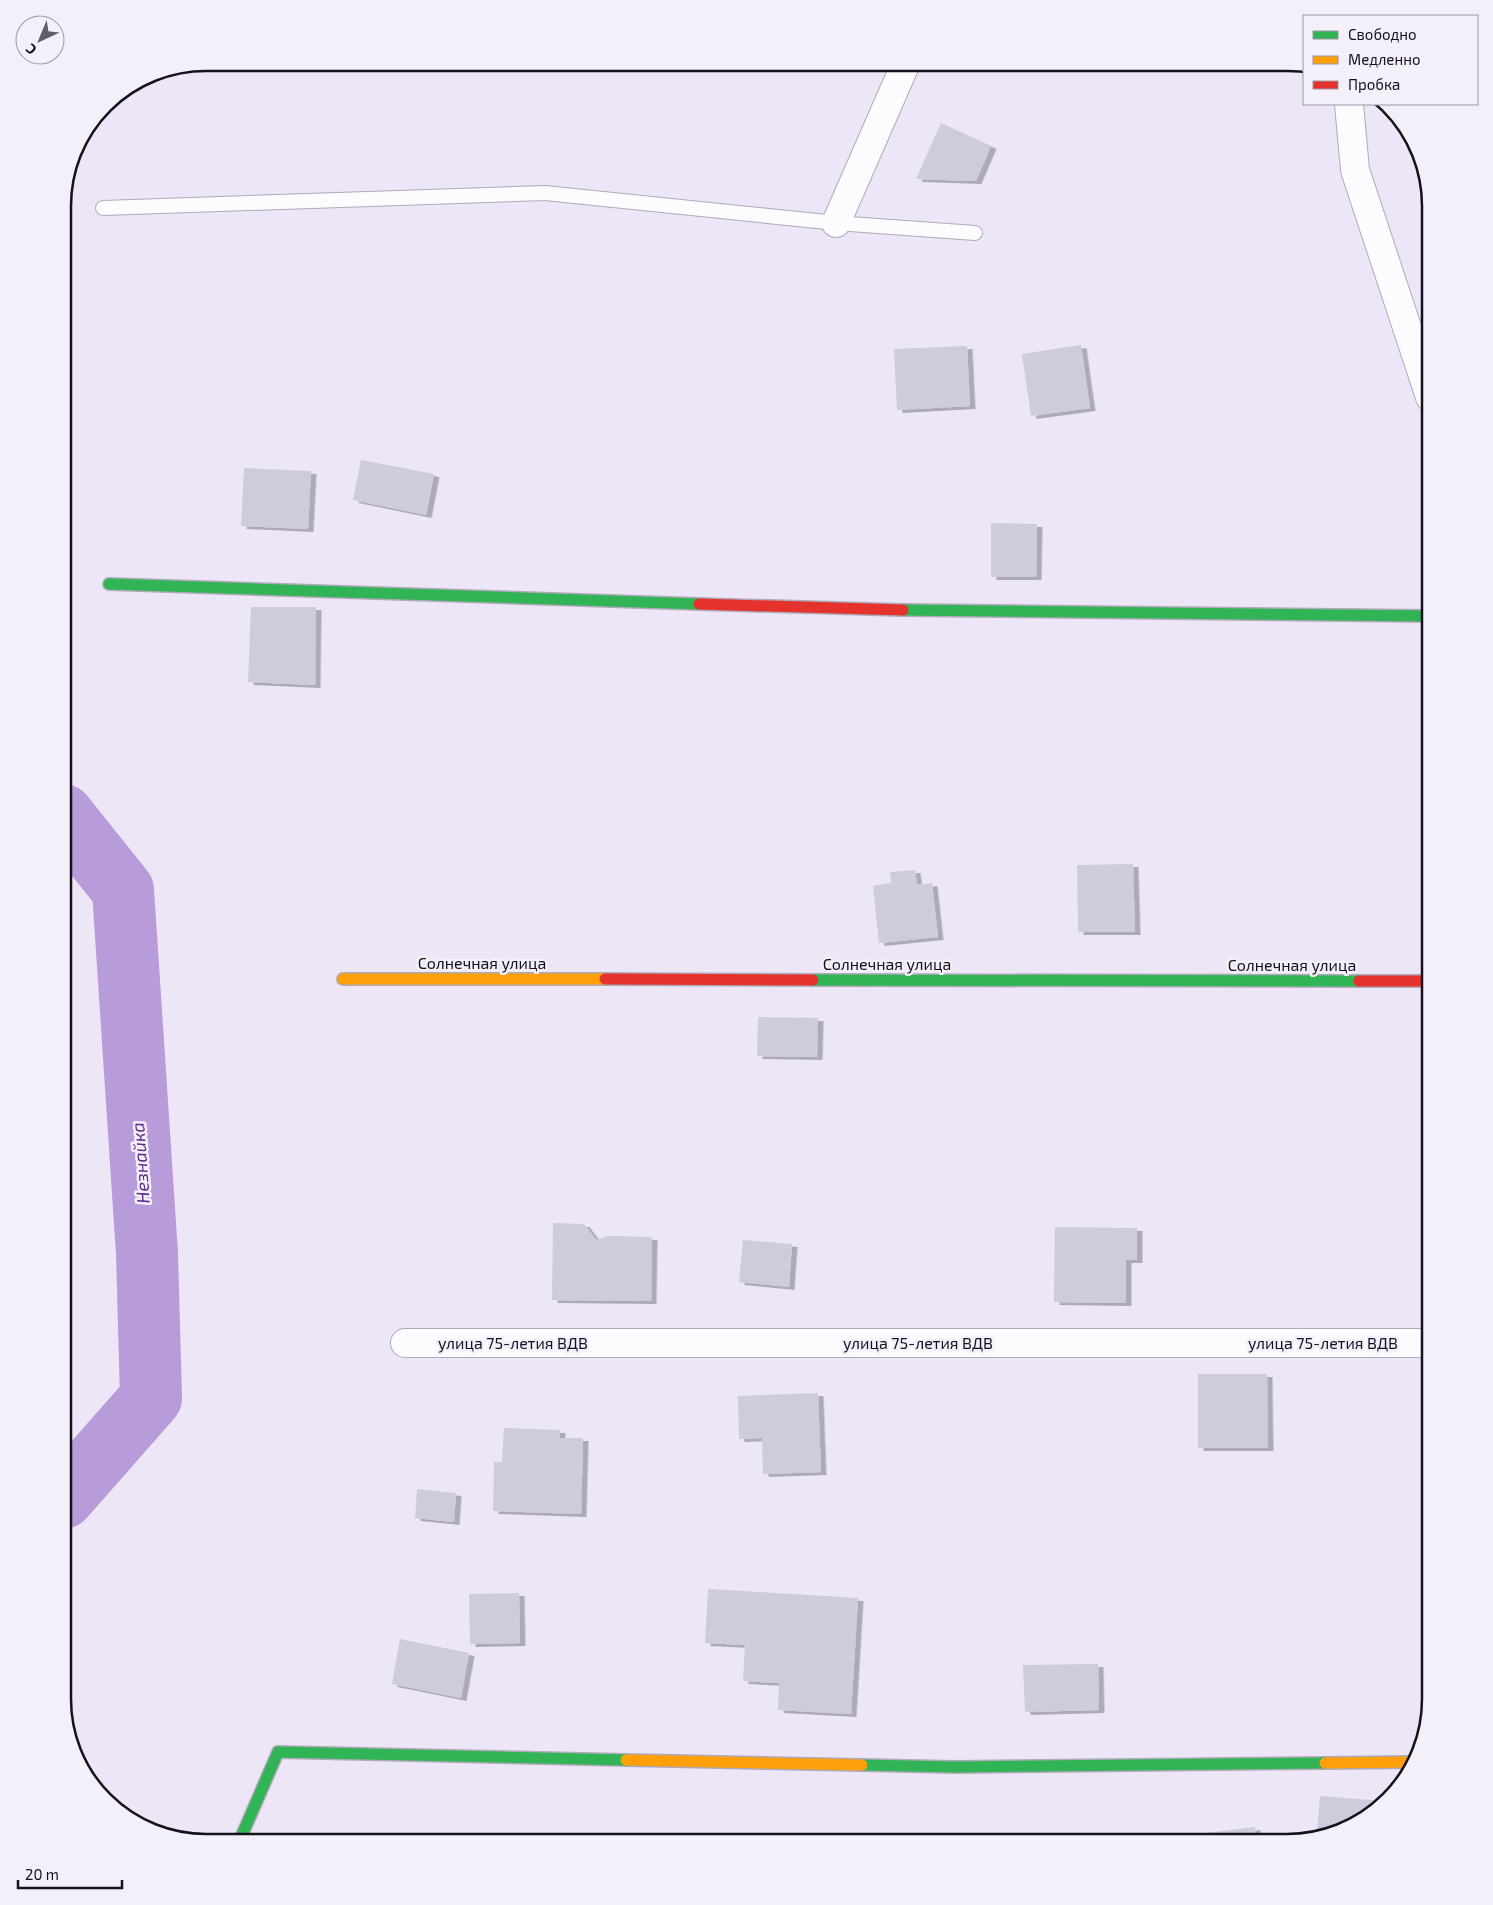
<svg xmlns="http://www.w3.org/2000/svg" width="1493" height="1905" viewBox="0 0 1493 1905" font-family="'Exo 2',sans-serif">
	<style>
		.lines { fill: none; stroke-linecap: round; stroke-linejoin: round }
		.river { stroke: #b89cda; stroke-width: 62 }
		.building { fill: #cecbda; filter: url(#shadow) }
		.lane-casing { stroke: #afaab8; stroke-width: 16 }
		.street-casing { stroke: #afaab8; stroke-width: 30 }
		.fast-casing { stroke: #afaab8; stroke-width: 14 }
		.slow-casing { stroke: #afaab8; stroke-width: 14 }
		.jam-casing { stroke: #afaab8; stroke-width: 14 }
		.lane { stroke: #fcfbfe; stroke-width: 14 }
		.street { stroke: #fcfbfe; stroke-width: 28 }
		.fast { stroke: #30b455; stroke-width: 11 }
		.slow { stroke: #ff9f0a; stroke-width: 11 }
		.jam { stroke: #e5322d; stroke-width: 11 }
		.labels { text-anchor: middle; stroke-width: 5; stroke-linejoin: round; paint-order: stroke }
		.street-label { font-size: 16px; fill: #17111f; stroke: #f4f0f9 }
		.water-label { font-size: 18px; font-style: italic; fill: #5d2c8c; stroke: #f4f0f9 }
		.rim { fill: none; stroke: #17111f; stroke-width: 2.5 }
	</style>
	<defs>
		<filter id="shadow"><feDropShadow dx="5.5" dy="3" stdDeviation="0" flood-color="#0004"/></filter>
	</defs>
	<rect width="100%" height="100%" fill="#ece6f7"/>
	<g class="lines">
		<path class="river" d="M63 1498 151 1398 147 1254 123 890 63 815"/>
	</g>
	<path class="building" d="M941 123 991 146 976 181 916 179Z
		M1081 345 1090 408 1031 416 1022 354Z
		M967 346 970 406 897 410 894 349Z
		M361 460 434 474 426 515 353 500Z
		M244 468 311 471 308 529 241 526Z
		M991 523 1037 524 1036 577H991Z
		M251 607H316L315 685 248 682Z
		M1133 864 1135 932H1078L1077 865Z
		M915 870 917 885 932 883 938 937 879 943 873 886 891 883 890 872Z
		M758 1017 818 1018 817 1057 757 1056Z
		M553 1223 584 1224 596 1240 608 1236 652 1237 651 1301 552 1300Z
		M1055 1227 1137 1228V1260H1126V1303L1054 1302Z
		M743 1240 792 1244 789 1287 739 1282Z
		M1198 1374H1267L1268 1448H1198Z
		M818 1393 821 1472 763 1474 762 1438 739 1439 738 1396Z
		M504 1428 560 1430V1438H583L581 1514 493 1511 494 1462H502Z
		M417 1489 456 1493 454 1522 415 1518Z
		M708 1589 858 1598 851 1714 778 1710 779 1683 743 1681 745 1645 705 1643Z
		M519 1593 520 1643 470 1644 469 1594Z
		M400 1639 469 1653 461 1698 392 1684Z
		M1098 1664 1099 1710 1025 1712 1023 1665Z
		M1320 1796 1383 1801 1366 1818 1317 1833Z
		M1255 1827 1256 1842H1165L1164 1838Z"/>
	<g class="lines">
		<g class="lane-casing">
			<path id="lane" d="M103 208 545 193 836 223 975 233"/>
		</g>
		<g class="street-casing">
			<path id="street" d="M1349 104 1355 170 1430 397
				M836 223 906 63
				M405 1343H1430"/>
		</g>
		<g class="fast-casing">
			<path id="fast" d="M109 584 699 604
				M903 610 1430 616
				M813 980 1359 981
				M862 1765 955 1767 1325 1763
				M239 1842 278 1752 626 1760"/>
		</g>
		<g class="slow-casing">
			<path id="slow" d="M343 979H605
				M626 1760 862 1765
				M1325 1763 1414 1762"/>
		</g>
		<g class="jam-casing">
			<path id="jam" d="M699 604 903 610
				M605 979 813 980
				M1359 981H1430"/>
		</g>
		<use href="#lane" class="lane"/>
		<use href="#street" class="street"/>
		<use href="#fast" class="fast"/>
		<use href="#slow" class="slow"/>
		<use href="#jam" class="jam"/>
	</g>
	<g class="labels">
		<g class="street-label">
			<text x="482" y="969">Солнечная улица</text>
			<text x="887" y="970">Солнечная улица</text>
			<text x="1292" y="971">Солнечная улица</text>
			<text x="513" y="1349">улица 75-летия ВДВ</text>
			<text x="918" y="1349">улица 75-летия ВДВ</text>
			<text x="1323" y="1349">улица 75-летия ВДВ</text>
		</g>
		<g class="water-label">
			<text transform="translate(141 1163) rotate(-94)" y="6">Незнайка</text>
		</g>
	</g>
	<path d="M0 0H1493V1905H0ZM206 71H1287A135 135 0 0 1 1422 206V1699A135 135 0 0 1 1287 1834H206A135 135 0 0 1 71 1699V206A135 135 0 0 1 206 71Z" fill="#f4f0f9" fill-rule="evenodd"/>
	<path class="rim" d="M206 71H1287A135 135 0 0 1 1422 206V1699A135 135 0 0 1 1287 1834H206A135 135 0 0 1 71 1699V206A135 135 0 0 1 206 71Z"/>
	<rect x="1303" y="15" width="175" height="90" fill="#f4f0f9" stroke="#9c97a2"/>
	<rect x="1313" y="31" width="25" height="8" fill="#30b455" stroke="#9c97a2"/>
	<text x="1348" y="40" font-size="15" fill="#17111f">Свободно</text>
	<rect x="1313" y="56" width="25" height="8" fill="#ff9f0a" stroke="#9c97a2"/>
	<text x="1348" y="65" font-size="15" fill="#17111f">Медленно</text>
	<rect x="1313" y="81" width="25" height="8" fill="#e5322d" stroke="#9c97a2"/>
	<text x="1348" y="90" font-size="15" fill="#17111f">Пробка</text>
	<g transform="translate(40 40) rotate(224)"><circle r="24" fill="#f4f0f9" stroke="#9c97a2"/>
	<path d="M0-4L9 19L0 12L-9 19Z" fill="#625c6b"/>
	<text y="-8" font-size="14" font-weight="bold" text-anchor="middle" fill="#17111f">С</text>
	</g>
	<path d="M18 1880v8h104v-8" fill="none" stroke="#17111f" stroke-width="2.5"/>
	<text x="25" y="1880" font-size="15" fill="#17111f" stroke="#f4f0f9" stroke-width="4" paint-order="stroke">20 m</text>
</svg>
